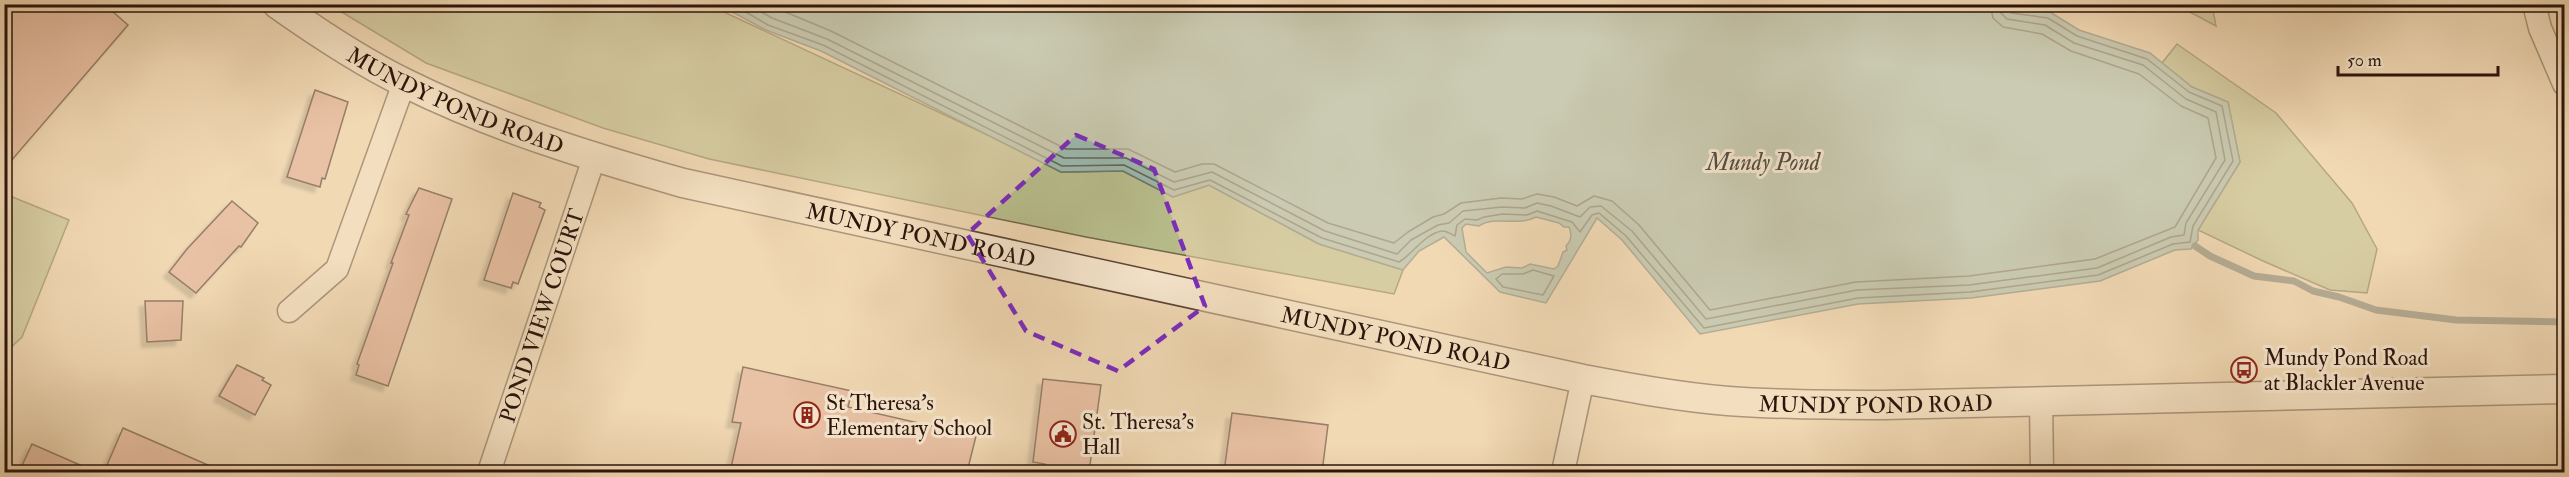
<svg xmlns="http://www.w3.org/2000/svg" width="2569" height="477" viewBox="0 0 2569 477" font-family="'IM FELL Double Pica',serif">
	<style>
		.green { fill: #b9bf8e; stroke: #72694c; stroke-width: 1.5 }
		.water { fill: #9bbaaf; stroke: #6e776d; stroke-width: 1.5; fill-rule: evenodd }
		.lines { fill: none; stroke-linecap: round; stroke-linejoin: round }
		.shore { stroke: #63665d; stroke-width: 1.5 }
		.stream { stroke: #6e776d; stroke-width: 7 }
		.building { fill: #dfa591; stroke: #2b130b; stroke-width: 1.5; filter: url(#shadow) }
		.minor-casing { stroke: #5c4435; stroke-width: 25 }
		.tertiary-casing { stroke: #5c4435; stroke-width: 31 }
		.minor { stroke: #f6e6ce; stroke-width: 22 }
		.tertiary { stroke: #f6e6ce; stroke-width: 28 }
		.marked { fill: none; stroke: #7b2cbf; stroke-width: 4.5; stroke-dasharray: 12 8; stroke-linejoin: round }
		.labels { text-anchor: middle; stroke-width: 6; stroke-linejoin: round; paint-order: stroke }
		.street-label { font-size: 22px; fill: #2b130b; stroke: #f6e6ce }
		.poi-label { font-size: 22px; fill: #2b130b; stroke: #f6e6ce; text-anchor: start }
		.water-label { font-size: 24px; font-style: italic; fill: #524d44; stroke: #f6e6ce }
	</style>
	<defs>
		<filter id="shadow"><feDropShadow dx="-5.5" dy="5.5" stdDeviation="1.5" flood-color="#0004"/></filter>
	</defs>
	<rect width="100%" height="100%" fill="#f1d9b4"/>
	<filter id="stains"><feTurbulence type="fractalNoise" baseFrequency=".00333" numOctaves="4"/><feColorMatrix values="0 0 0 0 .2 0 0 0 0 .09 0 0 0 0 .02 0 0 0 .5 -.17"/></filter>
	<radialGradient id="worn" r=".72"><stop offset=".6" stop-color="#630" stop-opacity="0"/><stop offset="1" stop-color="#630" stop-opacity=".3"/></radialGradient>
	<path class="green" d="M330 5H709L992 137 1061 172 1123 171 1173 197 1209 185 1319 244 1403 270 1394 294 1086 237 709 159 603 128 426 63Z
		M2177 5H2212L2216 26Z
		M2177 44 2276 113 2352 203 2377 249 2367 293 2330 290 2263 261 2198 230 2240 162 2228 102 2192 87 2162 63Z
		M5 194 69 220 22 337 5 353 4 298 10 248 5 246Z"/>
	<path class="water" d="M719 5H1991L2050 12 2079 30 2150 53 2192 87 2228 102 2240 162 2198 230V240L2191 249 2175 250 2100 281 1971 298 1858 304 1700 334 1622 240 1597 218 1546 303 1500 292 1444 237 1419 251 1403 270 1319 244 1209 185 1173 197 1123 171 1061 172 821 51 766 30ZM1536 217 1559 223 1564 227H1569C1572 234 1571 241 1566 246L1567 250 1563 252 1558 266 1554 269 1530 264 1522 268 1506 267 1487 273 1466 252 1462 228 1466 224 1479 226C1495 215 1518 227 1536 217Z"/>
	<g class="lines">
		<path class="shore" d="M732 4 768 25 823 45 1062 166 1124 165 1174 190 1210 180 1322 238 1399 262C1413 254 1424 234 1442 231 1447 230 1451 235 1455 236L1457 225 1465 219 1477 220 1484 217 1503 214 1527 215 1537 211 1572 222 1580 232 1592 215 1599 213 1626 236 1704 328 1858 298 1970 292 2098 275 2173 244 2190 242 2193 226 2233 161 2222 106 2189 92 2147 59 2077 36 2048 18 2011 13 2006 4
			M747 4 772 18 827 39 1064 158H1126L1174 182 1212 172 1325 231 1397 254 1411 240 1438 225 1449 223 1463 211 1502 207 1525 208 1537 203 1551 206 1580 217 1590 207 1601 206 1632 231 1706 319 1857 290 1969 285 2097 268 2171 237 2184 235 2186 223 2225 160 2216 112 2186 99 2143 65 2074 43 2045 25 2007 19 2001 13 1999 4
			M766 4 831 31 1066 149H1128L1175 172 1202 164H1214L1328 223 1394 243 1408 232 1433 217 1444 214 1461 203 1501 198 1522 199 1537 194 1554 197 1577 206 1594 196 1612 201 1639 225 1710 310 1856 282 1969 276 2095 259 2175 227 2216 158 2208 118 2181 106 2139 74 2071 51 2042 34 2003 27 1993 18 1990 4
			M1533 270 1554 276 1543 295 1503 287 1496 279 1502 274H1523Z"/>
		<path class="stream" d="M2195 246 2210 256 2254 276 2294 281 2313 291 2339 297 2376 310 2456 320 2564 322"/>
	</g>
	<path class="building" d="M4 4H104L128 25 4 169Z
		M315 90 348 102 325 179 322 178 320 187 287 177Z
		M419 188 452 199 388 386 356 375 359 365 357 364 393 263H391L409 215 406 214Z
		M513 193 541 203 539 207 545 210 518 284 513 282 511 288 484 280Z
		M232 201 258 223 241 247 239 246 196 293 169 272 187 249Z
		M145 301H183L181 340 147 342Z
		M237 365 264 378 262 380 271 385 255 415 219 396Z
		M743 367 852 391 848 407 976 436 967 472H730L741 423 732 422Z
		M1043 379 1101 385 1089 472H1044L1045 464 1033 462Z
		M1232 413 1328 425 1322 472H1224Z
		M123 428 224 472H104Z
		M32 444 96 472H19Z"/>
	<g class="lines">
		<g class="minor-casing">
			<g id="minor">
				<path d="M2534 4 2540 28 2564 84"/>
				<path d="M289 311 337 269 404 83"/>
				<path d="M2041 400 2042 472"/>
				<path id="s1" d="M489 472 594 158"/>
				<path d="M1563 472 1583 379"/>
			</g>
		</g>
		<g class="tertiary-casing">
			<g id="tertiary">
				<path id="s2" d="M277 4C318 33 360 61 405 83 494 127 588 156 683 183L1583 379C1631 388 1679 397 1728 401 1780 405 1832 405 1884 405L2564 389"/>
			</g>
		</g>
		<use href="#minor" class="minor"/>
		<use href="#tertiary" class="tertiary"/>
	</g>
	<path d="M0 0H2569V477H0ZM1076 135 1154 169 1205 306 1118 371 1026 331 967 234Z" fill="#f1d9b4" fill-opacity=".55" fill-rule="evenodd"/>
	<path class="marked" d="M1076 135 1154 169 1205 306 1118 371 1026 331 967 234Z"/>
	<defs>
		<g id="bus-ring" transform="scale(1.35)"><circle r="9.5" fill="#f6e6ce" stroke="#8f2418" stroke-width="1.5"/><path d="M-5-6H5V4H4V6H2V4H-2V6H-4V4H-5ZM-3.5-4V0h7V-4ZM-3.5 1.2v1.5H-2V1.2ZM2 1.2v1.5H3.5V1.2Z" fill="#8f2418"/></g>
		<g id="building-ring" transform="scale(1.35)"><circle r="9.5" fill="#f6e6ce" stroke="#8f2418" stroke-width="1.5"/><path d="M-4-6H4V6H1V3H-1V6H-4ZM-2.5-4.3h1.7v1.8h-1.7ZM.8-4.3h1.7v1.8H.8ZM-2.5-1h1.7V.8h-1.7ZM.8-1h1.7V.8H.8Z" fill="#8f2418"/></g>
		<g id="civic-ring" transform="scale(1.35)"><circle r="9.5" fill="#f6e6ce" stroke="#8f2418" stroke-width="1.5"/><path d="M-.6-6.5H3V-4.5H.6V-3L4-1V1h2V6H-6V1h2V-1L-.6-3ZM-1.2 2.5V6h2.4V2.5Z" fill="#8f2418"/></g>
	</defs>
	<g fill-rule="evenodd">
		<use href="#bus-ring" x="2244" y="370"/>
		<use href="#building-ring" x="807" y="415"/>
		<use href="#civic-ring" x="1063" y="434"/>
	</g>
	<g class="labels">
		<g class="street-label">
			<text dy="8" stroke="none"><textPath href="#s2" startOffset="204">MUNDY POND ROAD</textPath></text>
			<text dy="8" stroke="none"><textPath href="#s2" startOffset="690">MUNDY POND ROAD</textPath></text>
			<text dy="8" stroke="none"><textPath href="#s1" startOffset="165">POND VIEW COURT</textPath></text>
			<text dy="8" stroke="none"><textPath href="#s2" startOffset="1176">MUNDY POND ROAD</textPath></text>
			<text dy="8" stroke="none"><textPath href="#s2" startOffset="1662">MUNDY POND ROAD</textPath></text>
		</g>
		<g class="poi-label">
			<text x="2264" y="365">Mundy Pond Road<tspan x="2264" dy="25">at Blackler Avenue</tspan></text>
			<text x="826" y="410">St Theresa's<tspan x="826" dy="25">Elementary School</tspan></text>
			<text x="1082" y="429">St. Theresa's<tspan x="1082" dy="25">Hall</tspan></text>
		</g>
		<g class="water-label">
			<text x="1763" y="170">Mundy Pond</text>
		</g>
	</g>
	<rect width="2569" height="477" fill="none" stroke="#f1d9b4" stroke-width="24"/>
	<rect x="6" y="6" width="2557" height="465" fill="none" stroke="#2b130b" stroke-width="3"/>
	<rect x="12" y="12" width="2545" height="453" fill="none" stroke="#2b130b" stroke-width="1.5"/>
	<path d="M2338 66v9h160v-9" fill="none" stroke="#2b130b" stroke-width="3"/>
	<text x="2347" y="66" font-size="18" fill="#2b130b" stroke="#f6e6ce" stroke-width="4.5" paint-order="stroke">50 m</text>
	<rect width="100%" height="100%" filter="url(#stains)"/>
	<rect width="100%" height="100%" fill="url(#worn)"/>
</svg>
